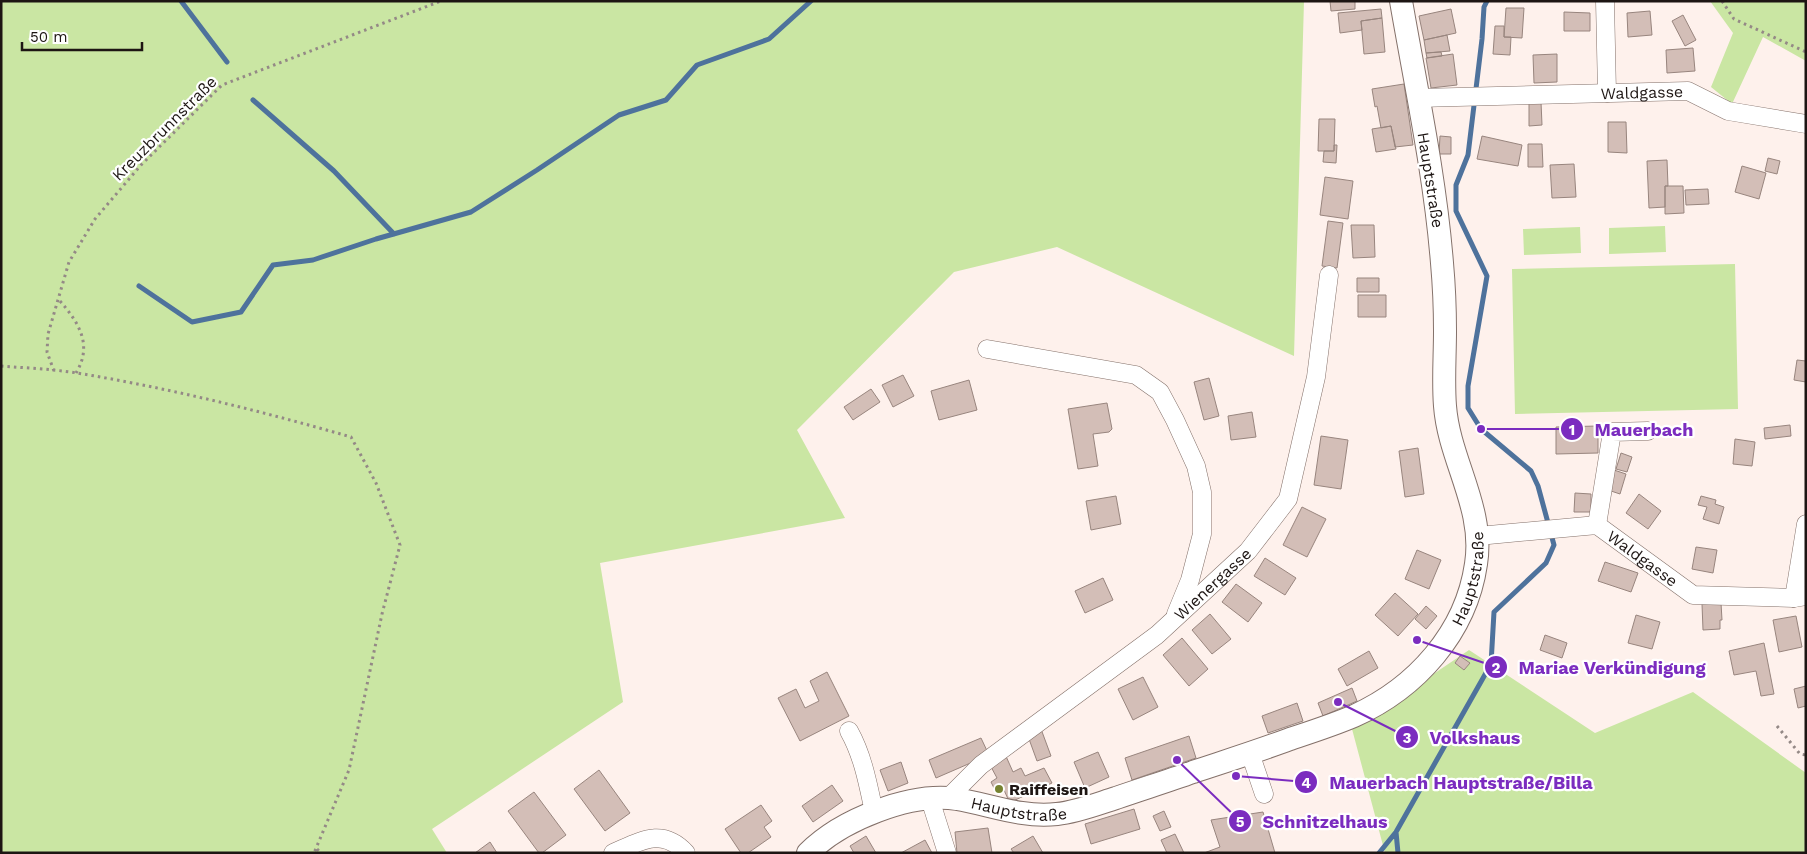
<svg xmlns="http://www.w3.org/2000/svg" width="1807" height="854" viewBox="0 0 1807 854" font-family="'Work Sans',sans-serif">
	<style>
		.green { fill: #cae6a3 }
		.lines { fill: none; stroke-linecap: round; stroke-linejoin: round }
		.stream { stroke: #4e729c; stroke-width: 5 }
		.building { fill: #d3beb7; stroke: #98857e }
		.minor-casing { stroke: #84716a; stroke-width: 19 }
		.major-casing { stroke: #84716a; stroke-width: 24 }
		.path { stroke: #948986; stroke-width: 3; stroke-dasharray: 2.5 4; stroke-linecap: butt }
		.minor { stroke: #fff; stroke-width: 18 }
		.major { stroke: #fff; stroke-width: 22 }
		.poi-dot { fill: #778331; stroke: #fff; stroke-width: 2 }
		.labels { text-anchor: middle; stroke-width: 4.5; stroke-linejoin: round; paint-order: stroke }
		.street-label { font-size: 16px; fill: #1d1513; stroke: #fff }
		.poi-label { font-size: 16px; font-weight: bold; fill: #1d1513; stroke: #fff; text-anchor: start }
		.leader { fill: none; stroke: #7b2cbf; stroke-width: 2 }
		.callout-dot { fill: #7b2cbf; stroke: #fff; stroke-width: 2 }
		.mark-label { font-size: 15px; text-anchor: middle; font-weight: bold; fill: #fff }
		.callout-label { font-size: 18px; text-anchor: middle; font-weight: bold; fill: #7b2cbf; stroke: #fff; stroke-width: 4.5; stroke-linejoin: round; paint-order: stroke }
	</style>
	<rect width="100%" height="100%" fill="#fef1ec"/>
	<path class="green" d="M1 1H1304L1294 356 1057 247 954 272 797 430 845 518 600 563 623 702 432 829 447 853H1Z
		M1710 1H1806V61L1763 37 1732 104 1711 87 1733 33Z
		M1665 226 1666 252 1609 254V228Z
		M1580 227 1581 253 1524 255 1523 229Z
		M1735 264 1738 409 1515 414 1512 269Z
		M1469 650 1595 733 1693 692 1806 773V853H1385L1352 729Z"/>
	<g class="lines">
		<path class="stream" d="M181 1 227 62
			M253 100 334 171 394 234
			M139 286 192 322 241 312 273 265 313 260 376 239 471 212 537 170 619 115 666 100 697 65 769 39 811 1
			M1396 832 1398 853
			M1379 853 1396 832 1491 664 1494 612 1546 563 1554 545 1538 486 1531 471 1481 429 1468 408V386L1487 276 1456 211V185L1468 155 1482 39 1484 7 1487 1"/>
	</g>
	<path class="building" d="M1330 1H1355V9L1331 11Z
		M1506 8H1524L1522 38 1504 37Z
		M1381 9 1382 18 1361 21 1362 30 1340 33 1338 13Z
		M1451 9 1456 33 1424 40 1419 16Z
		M1650 11 1652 35 1628 37 1627 13Z
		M1564 12 1590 13V31H1564Z
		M1683 15 1696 40 1685 46 1672 21Z
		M1382 18 1385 52 1364 54 1361 21Z
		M1495 26H1504V37H1511L1510 55 1493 54Z
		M1447 35 1450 51 1426 53 1424 40Z
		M1693 48 1695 71 1667 73 1666 50Z
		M1441 52 1442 56 1427 58 1426 53Z
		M1453 54 1457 85 1431 88 1426 58Z
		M1557 54V82L1534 83 1533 55Z
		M1404 84 1413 145 1395 147 1391 126 1381 128 1377 106 1375 107 1372 89Z
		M1529 102H1541L1542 125 1529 126Z
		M1319 119H1335L1334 151H1318Z
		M1608 122H1626L1627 153 1608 152Z
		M1391 126 1396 149 1376 152 1372 129Z
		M1440 136 1451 137V154H1439Z
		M1482 136 1522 145 1518 166 1477 159Z
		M1528 144H1542L1543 167H1528Z
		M1334 145H1337L1336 163 1323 162 1324 151H1334Z
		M1768 158 1780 161 1777 174 1765 171Z
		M1667 160 1668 186H1665V207L1649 208 1647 161Z
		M1574 164 1576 197 1552 198 1550 165Z
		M1742 166 1766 173 1759 199 1735 192Z
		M1325 177 1353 181 1348 219 1320 215Z
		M1665 186H1683L1684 213 1665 214Z
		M1708 189 1709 204 1686 205 1685 190Z
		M1328 221 1343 223 1337 268 1322 266Z
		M1351 225H1374L1375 257 1353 258Z
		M1357 278H1379V292H1357Z
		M1358 295H1386V317H1358Z
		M1797 360 1806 361V382L1794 380Z
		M903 375 914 396 893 407 882 385Z
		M1209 378 1219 416 1204 420 1194 382Z
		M969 380 977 410 939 420 931 391Z
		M871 389 880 402 853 420 844 407Z
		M1107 403 1112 429 1109 432 1093 434 1098 466 1078 469 1068 409Z
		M1252 412 1256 437 1231 440 1228 416Z
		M1790 425 1791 436 1765 439 1764 428Z
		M1598 426V453L1556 454V427Z
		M1321 436 1348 440 1341 489 1314 485Z
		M1735 439 1755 442 1752 466 1733 464Z
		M1418 448 1424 494 1405 497 1399 451Z
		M1621 453 1632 457 1627 472 1616 469Z
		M1614 470 1626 474 1620 494 1608 490Z
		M1575 493 1591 494V512H1574Z
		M1639 494 1661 511 1648 529 1626 513Z
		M1116 496 1121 524 1091 530 1086 501Z
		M1701 496 1716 500 1715 504 1724 507 1719 524 1703 519 1707 507 1698 505Z
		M1302 507 1326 519 1307 557 1283 545Z
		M1696 547 1717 550 1713 573 1692 569Z
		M1417 550 1441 560 1429 589 1405 579Z
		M1265 558 1296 578 1285 595 1254 576Z
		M1605 562 1638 573 1631 592 1598 581Z
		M1103 578 1113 600 1085 613 1075 591Z
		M1236 584 1262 603 1248 622 1222 602Z
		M1395 593 1418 614 1398 636 1375 615Z
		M1721 603 1722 620H1720V629L1703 630 1702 604Z
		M1426 606 1437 616 1426 629 1415 619Z
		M1210 614 1231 639 1212 654 1192 630Z
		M1636 615 1660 622 1652 649 1628 643Z
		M1796 616 1802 647 1779 652 1773 620Z
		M1545 635 1567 643 1562 658 1540 650Z
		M1182 638 1208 669 1189 686 1163 655Z
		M1764 643 1774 694 1761 696 1756 671 1734 675 1729 651Z
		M1369 651 1378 668 1347 686 1338 669Z
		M1460 656 1470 663 1464 670 1455 663Z
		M827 672 849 716 800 741 778 698 796 689 805 708 819 701 810 681Z
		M1143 677 1158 707 1133 720 1118 689Z
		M1806 686V706L1798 708 1794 689Z
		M1352 688 1357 701 1323 716 1318 703Z
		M1297 703 1303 721 1268 733 1262 716Z
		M1041 729 1051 756 1037 761 1029 739Z
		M1189 736 1196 758 1132 780 1125 758Z
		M981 738 989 755 936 778 929 760Z
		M1098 752 1109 777 1085 788 1074 762Z
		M1005 754 1013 772 1021 768 1025 776 1044 768 1052 783 1013 801 1008 799 1004 790 997 794 991 782 997 778 990 765Z
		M901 762 908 783 888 791 880 770Z
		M599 770 630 813 605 831 574 789Z
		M832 785 843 801 813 822 802 806Z
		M534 792 566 835 542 853H539L508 811Z
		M761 805 772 821 764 827 771 837 748 853H741L725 829Z
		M1134 809 1140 829 1091 844 1085 824Z
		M1164 811 1171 827 1160 831 1153 816Z
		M1263 812 1275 853H1204L1220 847 1211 820Z
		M988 828 992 853H957L955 832Z
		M1175 834 1184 853H1167L1161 840Z
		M866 836 876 853H854L850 846Z
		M1033 836 1043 853H1014L1011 849Z
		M925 840 932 853H901Z
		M490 842 497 853H475Z"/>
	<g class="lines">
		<g class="minor-casing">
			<g id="minor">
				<path d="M1605 1 1607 93"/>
				<path id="s1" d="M1418 98 1688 91 1728 111 1806 124"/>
				<path d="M987 349 1136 375 1160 392 1175 420 1196 466 1202 492V534L1190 580 1176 614"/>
				<path d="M1597 525 1612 432 1648 431"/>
				<path id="s2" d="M1478 536 1597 525 1693 595 1794 598 1806 596"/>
				<path d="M1794 598 1806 524"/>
				<path d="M849 731C863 756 868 784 874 812"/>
				<path d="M1250 753 1264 794"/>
				<path id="s3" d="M948 798 981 765 1157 635 1248 551 1288 499 1316 377 1329 275"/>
				<path d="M930 799 947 853"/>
				<path d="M613 853C641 841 662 827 686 853"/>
			</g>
		</g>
		<g class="major-casing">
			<g id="major">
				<path id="s4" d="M808 853C841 820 910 792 957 799 991 805 1022 818 1057 814 1077 812 1097 804 1116 798 1142 789 1168 781 1193 772 1226 761 1258 751 1290 739 1311 732 1333 725 1354 716 1416 688 1466 633 1476 564 1485 508 1449 460 1445 406 1443 381 1445 356 1445 331 1445 308 1444 285 1442 263 1435 175 1416 88 1401 1"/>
			</g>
		</g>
		<path class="path" d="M1722 1 1734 19 1806 52
			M60 301C79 323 93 345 76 373
			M1 366C26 368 52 369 77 373 169 388 261 411 351 437L376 483 400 545 382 614 349 770 314 853
			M54 371 47 352 48 334 69 262 95 219 141 165 222 85 441 1
			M1777 726 1800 754 1806 755
			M317 849 321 853"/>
		<use href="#minor" class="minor"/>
		<use href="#major" class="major"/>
	</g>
	<circle class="poi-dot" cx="999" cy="789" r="5"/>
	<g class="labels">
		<g class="street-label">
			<text dy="6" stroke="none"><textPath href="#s1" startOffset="224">Waldgasse</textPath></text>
			<text transform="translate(164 128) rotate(-45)" y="6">Kreuzbrunnstraße</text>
			<text transform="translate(1431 180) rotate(81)" y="6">Hauptstraße</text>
			<text dy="6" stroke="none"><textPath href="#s2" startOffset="176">Waldgasse</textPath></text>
			<text dy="6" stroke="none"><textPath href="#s4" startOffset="765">Hauptstraße</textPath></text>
			<text dy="6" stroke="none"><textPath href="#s3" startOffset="341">Wienergasse</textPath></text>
			<text dy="6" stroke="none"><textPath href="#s4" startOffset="226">Hauptstraße</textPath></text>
		</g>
		<g class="poi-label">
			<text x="1009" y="795">Raiffeisen</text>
		</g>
	</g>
	<path class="leader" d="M1481 429L1572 429M1417 640L1496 667M1338 702L1407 737M1236 776L1306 782M1177 760L1240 821"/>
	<g class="callout-dot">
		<circle cx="1481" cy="429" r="5"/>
		<circle cx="1417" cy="640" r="5"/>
		<circle cx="1338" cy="702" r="5"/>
		<circle cx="1236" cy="776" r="5"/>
		<circle cx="1177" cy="760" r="5"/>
		<circle cx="1572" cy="429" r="12"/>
		<circle cx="1496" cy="667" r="12"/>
		<circle cx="1407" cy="737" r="12"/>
		<circle cx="1306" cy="782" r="12"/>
		<circle cx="1240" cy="821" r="12"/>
	</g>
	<g class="mark-label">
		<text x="1572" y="435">1</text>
		<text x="1496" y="673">2</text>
		<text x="1407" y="743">3</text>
		<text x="1306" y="788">4</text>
		<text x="1240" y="827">5</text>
	</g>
	<g class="callout-label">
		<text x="1644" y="436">Mauerbach</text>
		<text x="1612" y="674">Mariae Verkündigung</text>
		<text x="1475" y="744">Volkshaus</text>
		<text x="1461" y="789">Mauerbach Hauptstraße/Billa</text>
		<text x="1325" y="828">Schnitzelhaus</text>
	</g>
	<rect width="1807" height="854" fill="none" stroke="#1d1513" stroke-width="5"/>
	<path d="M22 42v8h120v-8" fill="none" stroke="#1d1513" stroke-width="2.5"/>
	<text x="30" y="42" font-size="15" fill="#1d1513" stroke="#ffffff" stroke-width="4" paint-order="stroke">50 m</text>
</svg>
